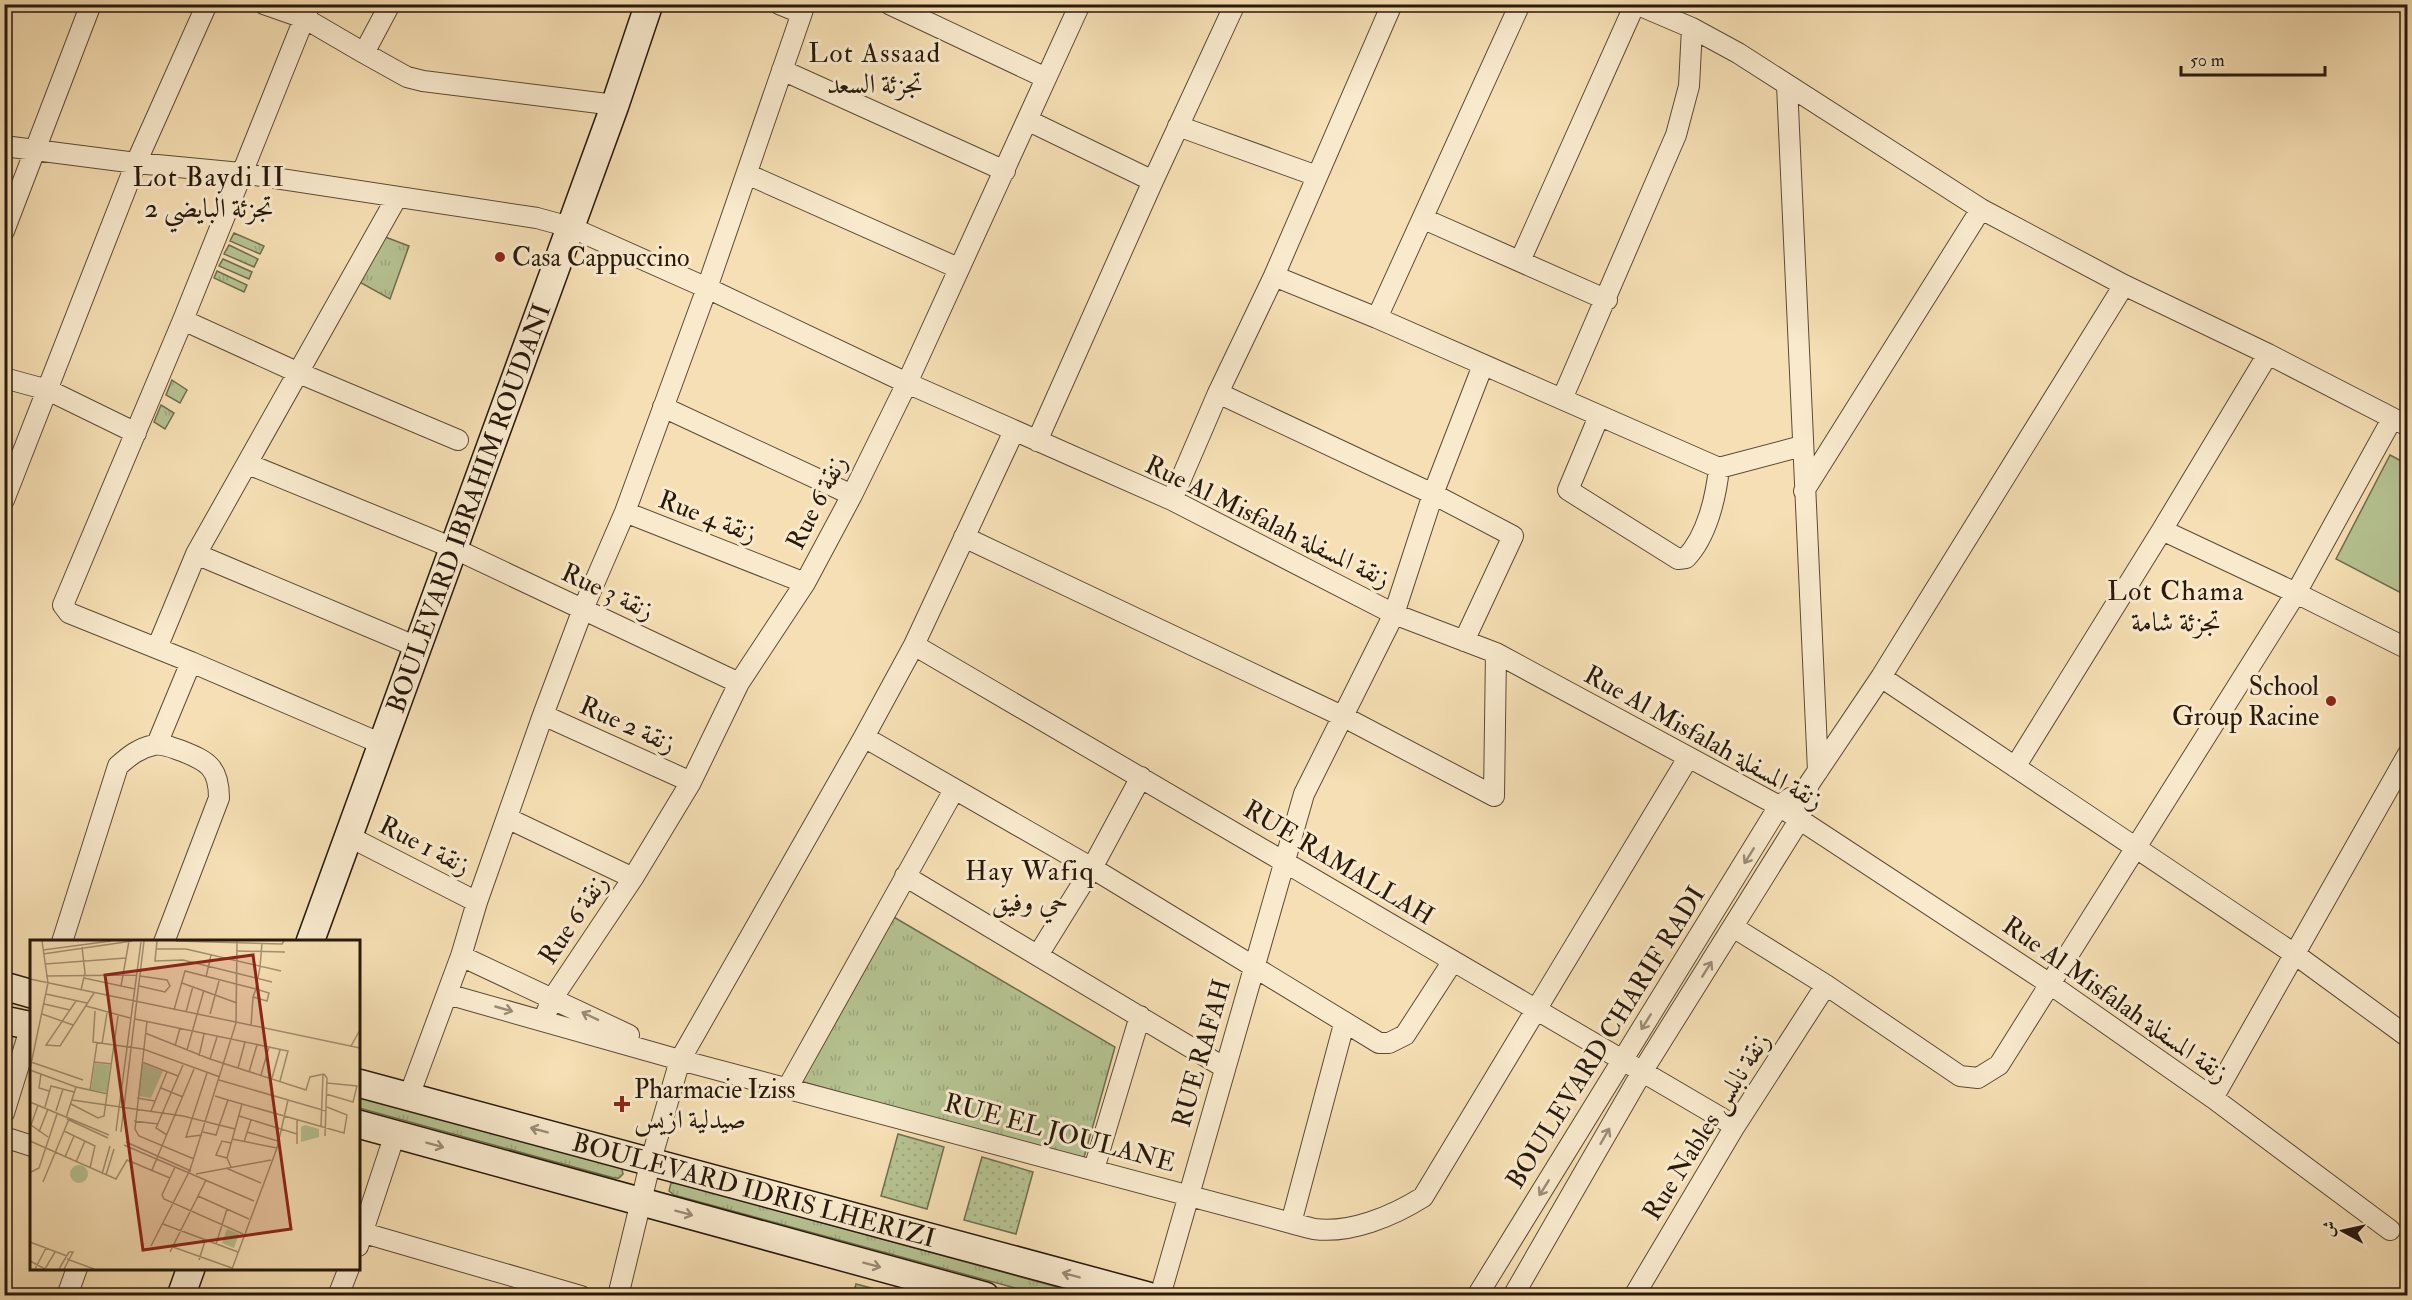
<svg xmlns="http://www.w3.org/2000/svg" width="2412" height="1300" viewBox="0 0 2412 1300" font-family="'IM FELL Double Pica',Amiri,serif">
	<style>
		.grass { fill: url(#grass-tufts); stroke: #6f6e4e; stroke-width: 1.5 }
		.park { fill: #b6c392; stroke: #6f6e4e; stroke-width: 1.5 }
		.garden { fill: url(#garden-dots); stroke: #6f6e4e; stroke-width: 1.5 }
		.lines { fill: none; stroke-linecap: round; stroke-linejoin: round }
		.street-casing { stroke: #5c4a35; stroke-width: 22 }
		.secondary-casing { stroke: #28190b; stroke-width: 30 }
		.street { stroke: #f9eace; stroke-width: 20 }
		.secondary { stroke: #f9eace; stroke-width: 27 }
		.oneway { stroke: #9b8c76 }
		.poi-dot { fill: #8f2418; stroke: #f9eace; stroke-width: 2 }
		.labels { text-anchor: middle; stroke-width: 6; stroke-linejoin: round; paint-order: stroke }
		.poi-label { font-size: 26px; fill: #28190b; stroke: #f9eace; text-anchor: start }
		.street-label { font-size: 26px; fill: #28190b; stroke: #f9eace }
		.neighbourhood-label { font-size: 27px; letter-spacing: 1.5px; fill: #28190b; stroke: #f9eace }
		.inset-road { fill: none; stroke: #a49070; stroke-width: 1.5 }
		.view { fill: #8f2418; fill-opacity: 0.15; stroke: #8f2418; stroke-width: 3 }
		.inset-edge { fill: none; stroke: #28190b; stroke-width: 3 }
	</style>
	<defs>
		<pattern id="grass-tufts" width="24" height="20" patternUnits="userSpaceOnUse" patternTransform="scale(1.5)"><rect width="24" height="20" fill="#b6c392"/><path d="M3 7l-1-3M5 7V3M7 7l1-3M15 17l-1-3M17 17v-4M19 17l1-3" fill="none" stroke="#9ca77d"/></pattern>
		<pattern id="garden-dots" width="8" height="8" patternUnits="userSpaceOnUse" patternTransform="scale(1.5)"><rect width="8" height="8" fill="#b6c392"/><path d="M2 2h.1M6 6h.1" fill="none" stroke="#9ca77d" stroke-width="1.8" stroke-linecap="round"/></pattern>
	</defs>
	<rect width="100%" height="100%" fill="#f6dfb4"/>
	<filter id="stains"><feTurbulence type="fractalNoise" baseFrequency=".00333" numOctaves="4"/><feColorMatrix values="0 0 0 0 .2 0 0 0 0 .09 0 0 0 0 .02 0 0 0 .5 -.17"/></filter>
	<radialGradient id="worn" r=".72"><stop offset=".6" stop-color="#630" stop-opacity="0"/><stop offset="1" stop-color="#630" stop-opacity=".3"/></radialGradient>
	<path class="grass" d="M234 233 264 246 260 254 230 241Z
		M380 235 409 246 390 299 354 279Z
		M229 245 258 259 254 267 224 254Z
		M223 259 252 272 249 279 219 266Z
		M217 271 247 285 244 292 214 278Z
		M172 380 187 390 180 403 166 395Z
		M161 405 174 413 165 429 154 422Z
		M892 916 1115 1047 1083 1161 800 1081Z
		M358 1095 618 1166 622 1169 623 1174 619 1178H614L359 1108Z
		M671 1183H677L1087 1295H1041L674 1195 669 1191Z"/>
	<path class="park" d="M2390 455 2407 464V596L2336 559Z"/>
	<path class="garden" d="M898 1134 944 1147 927 1209 881 1196Z
		M982 1157 1033 1172 1016 1234 964 1220Z
		M856 1284 898 1295H853Z"/>
	<g class="lines">
		<g class="street-casing">
			<path id="street" d="M264 4 304 18 364 53 390 4
				M310 4 183 320 63 605 69 613 191 662 382 744
				M779 4 801 13
				M889 4 1046 78
				M1636 4 1692 28 1738 53 1981 209 2124 285 2268 354 2408 426
				M364 53 407 77 423 81 615 105
				M782 70 1005 171
				M1787 85 1818 771
				M1027 120 1153 181
				M1178 126 1317 176
				M4 146 136 163 241 173 537 218 570 227 707 288 907 383 1172 500 1394 614 1496 653 1779 806 2050 984 2213 1098 2390 1230
				M747 174 958 268
				M1424 219 1607 300
				M4 231 91 4
				M1520 261 1635 4
				M1274 276 1377 318 1719 468 1802 446
				M1377 318 1520 4
				M183 320 299 373 458 440
				M4 378 48 390 136 433
				M1218 393 1274 276 1392 4
				M1562 399 1676 135 1689 86 1692 28
				M663 407 852 495
				M1599 416 1568 490 1678 559 1686 558C1707 536 1716 497 1719 468
				M1037 441 1153 181 1235 4
				M248 464 453 548 739 683
				M1804 491 1981 209
				M4 500 136 163 207 4
				M1172 500 1218 393 1433 494 1513 536 1464 641
				M625 512 805 583
				M2162 530 2296 593 2408 649
				M964 537 1344 717 1494 796 1496 653
				M196 554 417 647
				M914 645 1735 1126
				M157 648 196 554 397 197
				M1881 677 2296 955 2408 1037
				M543 715 691 782
				M864 737 1092 868 1379 1043H1389L1405 1035 1453 961
				M157 744 191 662
				M2015 767 2162 530 2268 354
				M507 818 633 878
				M348 836 477 902
				M905 876 1225 1068
				M1733 927 1826 985 1960 1076 1978 1078 1999 1065 2296 593 2392 419
				M62 942 118 766C129 756 139 748 154 745 163 743 173 748 182 751 207 761 219 767 219 798L164 942
				M1038 955 1092 868 1141 777
				M461 956 629 1035
				M447 994 680 1060 1291 1223C1298 1225 1306 1227 1314 1229 1350 1234 1393 1216 1423 1197L1688 758
				M543 1021 552 999 633 878 691 782 739 683 805 583 852 495 907 383 1080 4
				M788 1087 954 790
				M409 1096 461 956 477 902 543 715 583 609 625 512 707 288 805 4
				M2213 1098 2408 754
				M4 1113 31 1026
				M4 1137 32 1146
				M1094 1169 1140 1016
				M1291 1223 1344 1024
				M364 1233 581 1296
				M358 1246 395 1134
				M67 1296 77 1268
				M338 1296 349 1268
				M618 1296 651 1160 680 1060 864 737 914 645 1014 431
				M1160 1296 1304 794 1394 614 1433 494 1483 365
				M1477 1296 1779 806 1790 798
				M1513 1296 1642 1072 1800 819 1809 784 1881 677 2124 285
				M1634 1296 1735 1126 1826 985"/>
		</g>
		<g class="secondary-casing">
			<g id="secondary">
				<path id="s1" d="M310 942 615 105 649 4"/>
				<path d="M4 986 32 994"/>
				<path d="M4 1020 32 1026"/>
				<path id="s2" d="M358 1083 1148 1296"/>
				<path d="M358 1124 985 1296"/>
				<path d="M181 1296 191 1268"/>
			</g>
		</g>
		<use href="#street" class="street"/>
		<use href="#secondary" class="secondary"/>
	</g>
	<defs><path id="oneway-shaft" d="M-6 0H5M1.5-3L5.5 0L1.5 3" fill="none" stroke-width="1.6" stroke-linecap="round" stroke-linejoin="round" transform="scale(1.5)"/></defs>
	<g class="oneway">
		<use href="#oneway-shaft" transform="translate(1749 856) rotate(122)"/>
		<use href="#oneway-shaft" transform="translate(1707 969) rotate(-58)"/>
		<use href="#oneway-shaft" transform="translate(504 1009) rotate(16)"/>
		<use href="#oneway-shaft" transform="translate(590 1016) rotate(-154)"/>
		<use href="#oneway-shaft" transform="translate(1646 1022) rotate(122)"/>
		<use href="#oneway-shaft" transform="translate(539 1130) rotate(-165)"/>
		<use href="#oneway-shaft" transform="translate(1605 1136) rotate(-60)"/>
		<use href="#oneway-shaft" transform="translate(435 1145) rotate(15)"/>
		<use href="#oneway-shaft" transform="translate(1544 1188) rotate(122)"/>
		<use href="#oneway-shaft" transform="translate(684 1213) rotate(15)"/>
		<use href="#oneway-shaft" transform="translate(872 1265) rotate(15)"/>
		<use href="#oneway-shaft" transform="translate(1071 1275) rotate(-165)"/>
	</g>
	<g class="poi-dot">
		<circle cx="500" cy="257" r="6"/>
		<circle cx="2331" cy="701" r="6"/>
		<path d="M619 1095h6v6h6v6h-6v6h-6v-6h-6v-6h6z"/>
	</g>
	<g class="labels">
		<g class="poi-label">
			<text x="512" y="266">Casa Cappuccino</text>
			<text x="2319" y="695" text-anchor="end">School<tspan x="2319" dy="30">Group Racine</tspan></text>
			<text x="634" y="1098">Pharmacie Iziss<tspan x="634" dy="30">صيدلية ازيس</tspan></text>
		</g>
		<g class="street-label">
			<text transform="translate(816 502) rotate(-63)" y="9">Rue 6 زنقة</text>
			<text dy="9" stroke="none"><textPath href="#s1" startOffset="462">BOULEVARD IBRAHIM ROUDANI</textPath></text>
			<text transform="translate(708 516) rotate(21)" y="9">Rue 4 زنقة</text>
			<text transform="translate(1268 521) rotate(26)" y="9">Rue Al Misfalah زنقة المسفلة</text>
			<text transform="translate(608 591) rotate(25)" y="9">Rue 3 زنقة</text>
			<text transform="translate(628 724) rotate(24)" y="9">Rue 2 زنقة</text>
			<text transform="translate(1704 737) rotate(29)" y="9">Rue Al Misfalah زنقة المسفلة</text>
			<text transform="translate(425 845) rotate(27)" y="9">Rue 1 زنقة</text>
			<text transform="translate(1339 862) rotate(31)" y="9">RUE RAMALLAH</text>
			<text transform="translate(573 919) rotate(-56)" y="9">Rue 6 زنقة</text>
			<text transform="translate(2116 999) rotate(35)" y="9">Rue Al Misfalah زنقة المسفلة</text>
			<text transform="translate(1605 1037) rotate(-58)" y="9">BOULEVARD CHARIF RADI</text>
			<text transform="translate(1201 1053) rotate(-74)" y="9">RUE RAFAH</text>
			<text transform="translate(1706 1126) rotate(-58)" y="9">Rue Nables زنقة نابلس</text>
			<text transform="translate(1060 1132) rotate(15)" y="9">RUE EL JOULANE</text>
			<text dy="9" stroke="none"><textPath href="#s2" startOffset="410">BOULEVARD IDRIS LHERIZI</textPath></text>
		</g>
		<g class="neighbourhood-label">
			<text x="875" y="62">Lot Assaad<tspan x="875" dy="31">تجزئة السعد</tspan></text>
			<text x="209" y="186">Lot Baydi II<tspan x="209" dy="31">تجزئة البايضي 2</tspan></text>
			<text x="2176" y="600">Lot Chama<tspan x="2176" dy="31">تجزئة شامة</tspan></text>
			<text x="1030" y="880">Hay Wafiq<tspan x="1030" dy="31">حي وفيق</tspan></text>
		</g>
	</g>
	<g transform="translate(30 940)">
		<rect width="330" height="330" fill="#f6dfb4"/>
		<path d="M65 123 80 125 77 152 61 150ZM112 123 133 131 121 158 108 156ZM275 185 289 189V197L271 202V187Z" fill="#b6c392"/>
		<path d="M40 234a9 9 0 1 1 18 0a9 9 0 1 1-18 0ZM197 289 209 294 204 308 192 303Z" fill="#b6c392"/>
		<path class="inset-road" d="M127 1 125 21 153 20 242 42M146 1 252 4 254 1M126 9H156L251 31M13 10 81 1M206 11 255 12M13 14 102 1M15 24 96 18M16 36 106 35M176 37 181 15M54 38 105 49M0 39 330 108M152 43 207 63M91 46 99 1M109 46 135 52 140 46 137 40 110 36M51 50 55 33 52 7M16 54 57 63M46 61 16 105 30 106 64 53M14 64 40 70M56 66 100 78M144 70 155 31 226 49 239 53 237 61 223 57 226 49 230 27 232 3M65 71 63 102 113 109 190 137M156 72 163 46M12 74 43 85M180 74 189 41M105 79 258 111 250 141M117 81 105 189 109 196 164 219M221 86 223 57M115 93 180 119 276 150 280 137 294 134M72 104 77 73M145 106 150 88M321 106 330 90M157 110 174 50M169 116 174 94M180 119 187 97M1 122 53 140M64 122 82 124M112 122 148 136M208 128 215 102M0 129 18 43 12 1M0 130 46 147M219 132 227 105M11 134 9 148 19 151M294 134 297 138 295 196M231 135 239 107M242 138 250 110M189 140 296 171M131 148 153 157M60 150 67 103M296 154 323 162 327 146 297 143M107 158 125 161M42 160 153 176 205 189M198 160 314 193 317 175 297 167M0 162 79 195M41 164 68 178 74 176 88 76M8 165 1 185 18 197M15 167 21 146 44 152M26 171 33 149M121 171 137 132M209 176 267 194M36 178 46 147 78 154M37 179 78 198M104 181 128 184M291 186 293 135M34 191 65 206 60 228M86 191 111 2M9 192 18 169M91 192 114 1M173 192 186 195 189 186 198 160 185 156M217 192 248 201M137 195 126 188 153 125M172 195 156 197 177 133M202 199 247 208M0 201 86 239 97 220 140 238M96 202 161 231M214 202 221 180M267 204V180M94 205 224 261M35 217 44 196M197 218 186 215 192 201 201 203M46 222 55 201M145 227 132 255 134 259 213 294M201 227 197 218 212 164M196 228 231 243M122 230 164 129M1 232 9 228 27 174M72 234 80 206M166 234 241 220M76 235 84 209M13 242 39 179M168 256 219 279M133 284 208 312M0 302 37 316M186 304 197 269M121 306 160 230 206 83 207 1M143 307 202 328M140 312 176 240M37 319 64 329M169 320 175 301M0 321 15 329 25 312M5 329 16 308M29 329 39 312M34 329 43 312H39M202 329 247 208 258 160"/>
		<path class="view" d="M223 15 261 289 113 310 75 35Z"/>
		<rect width="330" height="330" class="inset-edge"/>
	</g>
	<rect width="2412" height="1300" fill="none" stroke="#f6dfb4" stroke-width="24"/>
	<rect x="6" y="6" width="2400" height="1288" fill="none" stroke="#28190b" stroke-width="3"/>
	<rect x="12" y="12" width="2388" height="1276" fill="none" stroke="#28190b" stroke-width="1.5"/>
	<g transform="translate(2343 1231) rotate(278)" stroke="#f9eace" stroke-width="4.5" paint-order="stroke">
	<path d="M0-4.5L10 22L0 15L-10 22Z" fill="#28190b"/>
	<text y="-9" font-size="16" font-weight="bold" text-anchor="middle" fill="#28190b">ش</text>
	</g>
	<path d="M2181 66v9h144v-9" fill="none" stroke="#28190b" stroke-width="3"/>
	<text x="2190" y="66" font-size="18" fill="#28190b" stroke="#f9eace" stroke-width="4.5" paint-order="stroke">50 m</text>
	<rect width="100%" height="100%" filter="url(#stains)"/>
	<rect width="100%" height="100%" fill="url(#worn)"/>
</svg>
